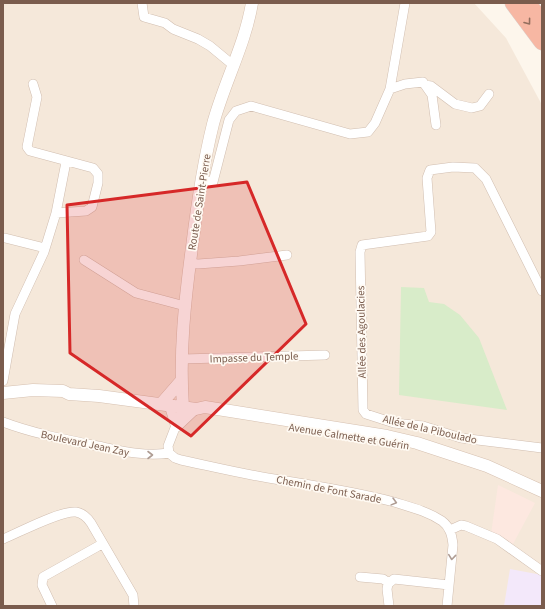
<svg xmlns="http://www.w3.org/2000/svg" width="545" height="609" viewBox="0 0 545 609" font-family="'Source Sans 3',sans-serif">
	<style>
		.residential { fill: #f5e8da }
		.commercial { fill: #fde8e0 }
		.education { fill: #f3e8fa }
		.park { fill: #d8ecc9 }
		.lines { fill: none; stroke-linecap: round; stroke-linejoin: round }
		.street-casing { stroke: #d1beb0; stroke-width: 10 }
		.secondary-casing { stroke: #d6c0b0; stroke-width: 13 }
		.highway-casing { stroke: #dad1cd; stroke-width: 17 }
		.street { stroke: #fff; stroke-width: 9 }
		.secondary { stroke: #fff; stroke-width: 12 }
		.highway { stroke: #f7b7a3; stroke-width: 16 }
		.oneway { stroke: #936e5e }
		.oneway2 { stroke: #af9d94 }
		.marked { fill: #d62828; fill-opacity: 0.2; stroke: #d62828; stroke-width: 3; stroke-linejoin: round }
		.labels { text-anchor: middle; stroke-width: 3.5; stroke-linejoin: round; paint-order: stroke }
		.street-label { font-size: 11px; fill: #7a5c4d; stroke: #fffaf3 }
	</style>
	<rect width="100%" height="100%" fill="#fdf6ec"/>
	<path class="residential" d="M3 3H474L506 38 542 105V606H3Z"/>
	<path class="commercial" d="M498 485 535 503 513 544 502 537 491 534Z"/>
	<path class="education" d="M510 569 542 575V606H504Z"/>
	<path class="park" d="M401 287 424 288 429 302 444 304 460 315 479 338 507 410 399 395Z"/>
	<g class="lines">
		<g class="street-casing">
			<path id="street" d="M142 3 144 17 165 23 173 29 198 39 210 46 233 65
				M33 84 37 97 27 147 30 151 93 168 98 174V183L92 207 86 211 56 213
				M425 85 432 95 436 125
				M390 89 405 84 423 82 425 85 431 86 455 104 472 108 480 106 489 94
				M202 180 213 182 229 120 236 111 251 106 350 134 368 132 375 123 390 89 405 3
				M5 238 45 248
				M84 260 136 293 185 306
				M190 263 198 264 239 261 287 255
				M542 291 486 179 475 168 453 167 430 170 427 178 431 232 428 236 362 245 360 252 363 410 366 414 394 423 423 426 461 438 542 448
				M182 359 325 355
				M3 381 15 314 44 252 56 213 66 162
				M169 405 176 428
				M3 422C32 433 63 439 93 445 118 450 143 457 169 453
				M177 427 196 409
				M169 453 175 458 181 460C214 467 247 475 280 480 318 486 356 492 394 502 410 507 427 511 442 521 450 527 452 535 453 545L447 606
				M169 453 168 446 183 407
				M450 530 461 525 466 526 497 539 542 571
				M3 539C18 533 61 510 76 512 83 513 87 517 91 523L133 595 134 606
				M360 577 383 579 389 583
				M52 606 42 585 43 577 102 544
				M389 606 387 589 388 584 394 579 449 585"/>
		</g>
		<g class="secondary-casing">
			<path id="secondary" d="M3 393 33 390 63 391 69 394 99 396 196 409 205 407 387 436 417 443 487 466 542 491
				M161 404 181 381
				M183 407C179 353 185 299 192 247 197 206 203 164 213 124 224 83 245 45 252 3"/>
		</g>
		<g class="highway-casing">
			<path id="highway" d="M513 3 542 42
				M527 3 542 20"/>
		</g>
		<use href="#street" class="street"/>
		<use href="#secondary" class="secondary"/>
		<use href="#highway" class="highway"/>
	</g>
	<defs><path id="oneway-chevron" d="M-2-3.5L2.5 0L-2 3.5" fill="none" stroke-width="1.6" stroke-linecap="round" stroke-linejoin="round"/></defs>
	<use class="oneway" href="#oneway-chevron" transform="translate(528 22) rotate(53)"/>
	<g class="oneway2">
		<use href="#oneway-chevron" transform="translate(150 455)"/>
		<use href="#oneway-chevron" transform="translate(394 502) rotate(15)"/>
		<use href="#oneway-chevron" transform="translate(452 557) rotate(96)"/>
	</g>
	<path class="marked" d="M247 182 306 324 191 436 70 353 67 205Z"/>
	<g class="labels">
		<g class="street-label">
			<text transform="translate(199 202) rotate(-81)" y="4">Route de Saint-Pierre</text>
			<text transform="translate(361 332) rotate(-91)" y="4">Allée des Agoulacies</text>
			<text transform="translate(254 357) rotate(-2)" y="4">Impasse du Temple</text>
			<text transform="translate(430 429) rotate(13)" y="4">Allée de la Piboulado</text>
			<text transform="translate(349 436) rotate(9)" y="4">Avenue Calmette et Guérin</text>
			<text transform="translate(85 443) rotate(12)" y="4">Boulevard Jean Zay</text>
			<text transform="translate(329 489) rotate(11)" y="4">Chemin de Font Sarade</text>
		</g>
	</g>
	<rect width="545" height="609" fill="none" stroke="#7a5c4d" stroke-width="8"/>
</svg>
